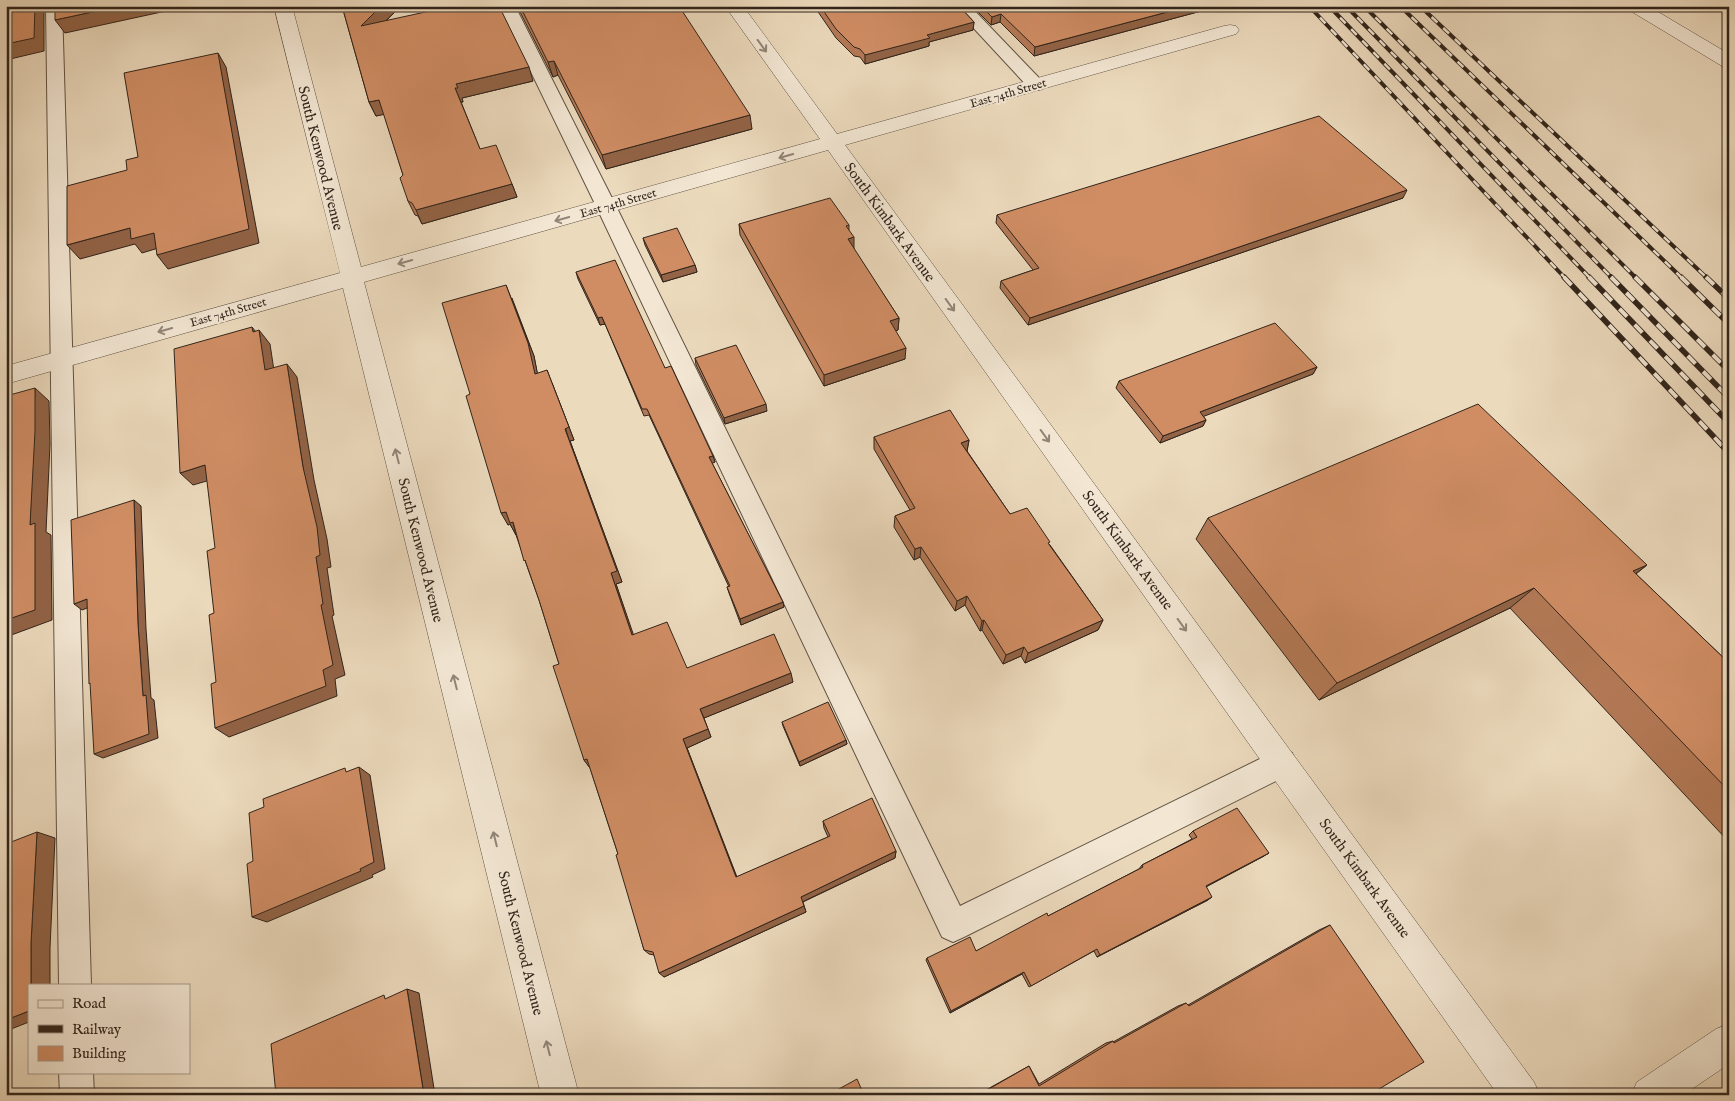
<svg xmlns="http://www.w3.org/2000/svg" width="1735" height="1101" viewBox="0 0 1735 1101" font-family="'IM FELL English',serif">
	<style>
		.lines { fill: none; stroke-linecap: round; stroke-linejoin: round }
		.service-casing { stroke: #605244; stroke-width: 2 }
		.minor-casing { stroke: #605244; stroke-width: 1 }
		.service { fill: #f3e7d4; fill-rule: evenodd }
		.minor { fill: #f3e7d4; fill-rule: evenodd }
		.rail-far1-casing { stroke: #31241b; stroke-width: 4 }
		.rail-casing { stroke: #31241b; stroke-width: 5.5 }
		.rail-far1 { stroke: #f3e7d4; stroke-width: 2.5; stroke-dasharray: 8; stroke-linecap: butt }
		.rail { stroke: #f3e7d4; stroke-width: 4; stroke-dasharray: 11; stroke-linecap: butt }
		.wall { fill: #b37956; stroke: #31241b }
		.shaded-wall { fill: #926346; stroke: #31241b }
		.building { fill: #d08d64; stroke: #31241b }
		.oneway { stroke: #928678 }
		.labels { text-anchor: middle; stroke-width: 4; stroke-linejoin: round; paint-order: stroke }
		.far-street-label { font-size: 12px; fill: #31241b; stroke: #f3e7d4 }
		.street-label { font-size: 15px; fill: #31241b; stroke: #f3e7d4 }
	</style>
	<rect width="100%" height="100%" fill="#ecdabd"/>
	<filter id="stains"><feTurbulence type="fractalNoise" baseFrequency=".004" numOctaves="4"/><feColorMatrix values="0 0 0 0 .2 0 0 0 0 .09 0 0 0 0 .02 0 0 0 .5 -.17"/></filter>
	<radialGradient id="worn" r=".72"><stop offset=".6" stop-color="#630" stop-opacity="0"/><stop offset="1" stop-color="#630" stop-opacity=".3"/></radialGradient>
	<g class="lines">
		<g class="service-casing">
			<path id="service" d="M46 6H62L91 985H59Z
				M499 6H515L616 206 960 906 1272 753 1282 749 1292 753 1296 763 1292 773 964 937 953 942 942 937 596 206Z
				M953 6H970L1042 81 1045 85 1042 89 1036 90 1030 89Z
				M59 1072H93L94 1095H60Z"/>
		</g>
		<g class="minor-casing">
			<path id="minor" d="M274 6H292L361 267 820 139 725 6H743L837 134 1224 26 1230 25 1236 26 1239 30 1236 34 845 145 1534 1082 1540 1095H1498L828 150 364 282 579 1095H541L343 288 6 384V366L340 273Z
				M1626 6H1648L1729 54V68L1722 66 1629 10Z
				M1729 1024V1064L1683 1095H1631L1637 1082 1716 1029Z"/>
		</g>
		<use href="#service" class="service"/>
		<use href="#minor" class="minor"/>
		<g class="rail-far1-casing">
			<path id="rail-far1" d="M1309 6 1565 278
				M1329 6 1590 278
				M1346 6 1612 278
				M1364 6 1636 278
				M1400 6 1682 278
				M1420 6 1707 278"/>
		</g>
		<g class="rail-casing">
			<path id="rail" d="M1564 277 1729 453
				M1589 277 1729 423
				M1611 277 1729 398
				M1635 277 1729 371
				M1681 277 1729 324
				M1706 277 1729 299"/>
		</g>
		<use href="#rail-far1" class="rail-far1"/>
		<use href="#rail" class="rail"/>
	</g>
	<path class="wall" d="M342 6H401L387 20 533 81 462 98 463 102H461L480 149 512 184 517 197 422 224 418 216 415 215 408 201 403 175 384 114 376 116 369 102Z
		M517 6H679L752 129 606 169 558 75 553 77Z
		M814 6H959L974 22 973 30 929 42V46L865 64 860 57 854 56 836 38Z
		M972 6H1217L1216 7 1034 56 1000 22 991 25Z
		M1722 6H1729V10Z
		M1403 198 1028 325 1000 288 1001 281 1033 270 996 223 997 215Z
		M739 224 849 225V230L854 249 899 318 898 330 895 331 905 359 824 386 740 235Z
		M643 238 695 265 697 272 663 282 645 245Z
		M576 272 665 368 713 456 715 462 712 463 783 602 784 607 741 625 729 593 727 587H729L649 415 644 416 605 324 600 325 578 279Z
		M512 298 534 356 537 373 552 383 574 440 570 441 622 582 616 584 633 635 687 668 793 682 704 718 711 737 687 748 737 877 828 837 824 828 823 821 896 851 895 858 803 902 806 912 664 977 654 955 649 954 644 950 618 854 590 768 584 760 559 664 539 600 516 535 510 524 508 525 470 394Z
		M695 358 767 411 725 424 696 365Z
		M1317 367 1313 374 1203 416 1206 420 1203 426 1160 443 1116 388 1119 381Z
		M874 437 969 440 967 451 1010 514 1050 545 1103 620 1098 630 1025 663 1021 656 1003 664 982 630 980 631 965 605 955 611 920 557 914 560 894 527 895 516 910 510 874 449Z
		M1208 518 1647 565 1636 574 1729 663V842L1510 608 1319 700 1196 539Z
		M782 722 846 740 847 744 800 766 783 726Z
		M1193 831 1264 856 1206 887 1208 900 1097 957 1094 951 1029 987 1022 974 950 1013 926 960 927 958 976 951 1048 916 1139 869 1142 865 1192 839 1189 835Z
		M1330 925 1369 1095H977L1029 1066 1039 1084 1106 1043 1113 1041V1042L1178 1006 1186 1003 1188 1005 1319 930Z"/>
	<path class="shaded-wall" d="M35 6H44V51L6 60V44Z
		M120 6H189L65 33 55 20Z
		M381 6H401L367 39 361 26Z
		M1190 6H1217L1216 7 1034 56 1035 47Z
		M1001 14 1000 22 991 25 992 17Z
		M974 22 973 30 929 42V46L865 64V55L927 35Z
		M218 53 226 67 259 243 168 269 157 255Z
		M554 61 558 75 553 77 548 62Z
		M529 67 533 81 462 98 463 102H461L455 88 456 84Z
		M379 100 386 114 376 116 369 102Z
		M750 115 752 129 606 169 602 155Z
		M512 184 517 197 422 224 416 210Z
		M1407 190 1403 198 1028 325 1030 318Z
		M130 228 154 233 165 246 142 253 135 244 80 259 67 245Z
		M854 237V249L848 239Z
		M695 265 697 272 663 282 661 275Z
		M506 285 534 356 540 386 535 374Z
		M602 317 605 324 600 325 598 318Z
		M899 318 898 330 889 333 890 321Z
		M252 327 260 337 259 330 270 344 276 384 265 370 253 332Z
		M906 348 905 359 824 386V375Z
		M287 364 297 377 314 480 327 539 331 567 327 568 334 615 332 616 345 675 335 679 337 696 229 737 215 728 323 670 321 605 316 557 303 467Z
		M1317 367 1313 374 1197 419 1200 412Z
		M547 370 574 440 570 441 622 582 616 584 637 645 632 635 611 573Z
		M35 388 49 401 50 444 46 532 51 535 52 620 6 637V620L30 525Z
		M766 404 767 411 725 424 724 418Z
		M1206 420 1203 426 1160 443 1163 436Z
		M969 440 967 451 959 454 961 443Z
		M713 456 715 462 711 464 709 457Z
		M205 465 217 478 193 485 180 473Z
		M134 500 141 506 146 629 151 698 154 700 158 738 103 758 94 754 143 696 138 624Z
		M506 512 513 522 516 535 510 524 508 525 501 513Z
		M921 547 920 557 914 560 915 549Z
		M1647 565 1620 585 1633 571Z
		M1534 588 1510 608 1319 700 1337 683Z
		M967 596 965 605 955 611 957 601Z
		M87 599 95 605 82 610 74 604Z
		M783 602 784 607 741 625 740 619Z
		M984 620 982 630 980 631 982 621Z
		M1103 620 1098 630 1025 663 1028 653Z
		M1024 647 1021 656 1003 664 1006 655Z
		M791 673 793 682 704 718 700 709Z
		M708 729 711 737 687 748 739 884 736 877 683 739Z
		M846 740 847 744 800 766 799 762Z
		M587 759 593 767 590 768 584 760Z
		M359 767 370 775 385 869 372 875 373 877 267 922 252 917Z
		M37 832 55 838 50 948V985H31V943Z
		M896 851 895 858 802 902 801 897Z
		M1269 853 1264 856 1201 889 1206 886Z
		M1212 897 1208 900 1097 957 1100 955Z
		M804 906 806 912 664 977 659 973Z
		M1024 972 1022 974 950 1013 951 1011Z
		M407 989 419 993 435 1095H424Z
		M29 1011V1022L6 1031V1020Z"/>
	<path class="building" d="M6 6H35L34 38 6 44Z
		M55 6H120L55 20Z
		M342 6H381L361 26 453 6H499L529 67 456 84 458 88H455L480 149 496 145 512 184 416 210 412 203 408 201 400 178 403 175 379 100 369 102Z
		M520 6H679L750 115 602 155 554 61 548 62Z
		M820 6H959L974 22 927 35 930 38 865 55 860 49 854 47 836 29Z
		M981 6H1190L1035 47 1001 14 992 17Z
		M218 53 249 229 157 255 154 233 131 239 130 228 67 245V186L127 170 126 160 138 157 124 73Z
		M1319 116 1407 190 1030 318 1001 281 1039 268 997 215Z
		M830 198 849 225 846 226 854 237 848 239 899 318 890 321 906 348 824 375 739 224Z
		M677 228 695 265 661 275 643 238Z
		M615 260 665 368 671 366 713 456 709 457 783 602 740 619 727 587 730 586 647 409H642L602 317 598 318 576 272Z
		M506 285 528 343 535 374 547 370 569 427 565 429 617 571 611 573 632 635 667 622 687 668 774 634 791 673 700 709 708 729 683 739 736 877 830 836 823 821 872 798 896 851 801 897 804 906 659 973 653 952 644 950 616 855 618 854 587 759 584 760 553 666 559 664 539 600 525 560 524 561 513 522 510 523 506 512 501 513 466 396 470 394 442 303Z
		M1275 323 1317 367 1200 412 1206 420 1163 436 1119 381Z
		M252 327 253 332 259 330 265 370 287 364 303 467 317 527 320 555 316 557 323 604 321 605 333 665 323 670 326 686 215 728 211 684 216 682 209 615 214 613 207 551 215 548 205 465 180 473 174 349Z
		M736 345 766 404 724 418 695 358Z
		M35 388V431L30 525 35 523V610L6 620V396Z
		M1478 404 1647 565 1633 571 1729 663V791L1534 588 1337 683 1208 518Z
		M950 410 969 440 961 443 1010 514 1027 508 1050 542 1048 543 1103 620 1028 653 1024 647 1006 655 984 620 982 621 967 596 957 601 921 547 915 549 895 516 915 508 874 437Z
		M134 500 138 624 143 696 146 695 149 734 94 754 90 683 89 684 87 599 74 604 71 520Z
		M828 702 846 740 799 762 782 722Z
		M359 767 374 862 360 869 361 871 252 917 247 864 253 861 249 813 264 807 263 799 345 768 346 772Z
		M1237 808 1269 853 1206 886 1212 897 1100 955 1097 949 1031 986 1024 972 951 1011 927 958 970 937 976 951 1047 913 1048 916 1143 867 1142 865 1197 837 1193 831Z
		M37 832 31 943V985H29V1011L6 1020V844Z
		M1330 925 1424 1062 1369 1095H980V1094L1029 1066 1039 1086 1113 1041 1114 1043 1186 1003 1189 1006Z
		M407 989 424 1095H276L271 1044 384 995 385 999Z
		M857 1079 864 1095H828Z"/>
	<defs><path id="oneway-shaft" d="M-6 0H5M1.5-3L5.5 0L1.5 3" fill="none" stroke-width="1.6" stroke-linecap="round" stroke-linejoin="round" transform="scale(1.25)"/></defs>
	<g class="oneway">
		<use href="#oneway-shaft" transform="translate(762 46) rotate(54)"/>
		<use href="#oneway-shaft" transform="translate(786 156) rotate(164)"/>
		<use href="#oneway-shaft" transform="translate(562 219) rotate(164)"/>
		<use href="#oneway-shaft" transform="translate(405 262) rotate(164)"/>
		<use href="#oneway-shaft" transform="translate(950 305) rotate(54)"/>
		<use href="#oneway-shaft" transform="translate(165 330) rotate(164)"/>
		<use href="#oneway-shaft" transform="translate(1045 436) rotate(54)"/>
		<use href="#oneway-shaft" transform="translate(397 456) rotate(-104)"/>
		<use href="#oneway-shaft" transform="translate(1182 625) rotate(54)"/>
		<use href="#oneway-shaft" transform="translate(455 682) rotate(-104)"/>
		<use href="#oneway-shaft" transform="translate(495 839) rotate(-104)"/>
		<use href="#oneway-shaft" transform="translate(548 1048) rotate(-104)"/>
	</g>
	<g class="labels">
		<g class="far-street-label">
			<text transform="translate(1008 93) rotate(-16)" y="4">East 74th Street</text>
			<text transform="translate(618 203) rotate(-16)" y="4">East 74th Street</text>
			<text transform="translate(228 312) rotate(-16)" y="4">East 74th Street</text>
		</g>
		<g class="street-label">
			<text transform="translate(321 158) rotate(76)" y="5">South Kenwood Avenue</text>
			<text transform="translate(890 222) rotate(54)" y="5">South Kimbark Avenue</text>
			<text transform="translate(421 550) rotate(76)" y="5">South Kenwood Avenue</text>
			<text transform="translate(1128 550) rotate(54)" y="5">South Kimbark Avenue</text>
			<text transform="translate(1365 878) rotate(54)" y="5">South Kimbark Avenue</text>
			<text transform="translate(521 943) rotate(76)" y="5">South Kenwood Avenue</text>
		</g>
	</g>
	<rect width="1735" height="1101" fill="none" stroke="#ecdabd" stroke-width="25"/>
	<rect x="8" y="8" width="1720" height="1086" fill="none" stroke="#31241b" stroke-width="2.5"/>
	<rect x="12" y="12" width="1710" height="1076" fill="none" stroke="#31241b"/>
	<rect x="28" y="984" width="162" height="90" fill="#f3e7d4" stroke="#a5998a"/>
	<rect x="38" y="1000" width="25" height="8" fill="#f3e7d4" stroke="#a5998a"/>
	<text x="72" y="1008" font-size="15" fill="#31241b">Road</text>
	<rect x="38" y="1025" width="25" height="8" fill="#31241b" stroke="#a5998a"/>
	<text x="72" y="1034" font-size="15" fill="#31241b">Railway</text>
	<rect x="38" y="1046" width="25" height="15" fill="#d08d64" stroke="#a5998a"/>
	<text x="72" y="1058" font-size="15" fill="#31241b">Building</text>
	<rect width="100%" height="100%" filter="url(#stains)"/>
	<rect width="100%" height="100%" fill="url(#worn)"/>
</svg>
